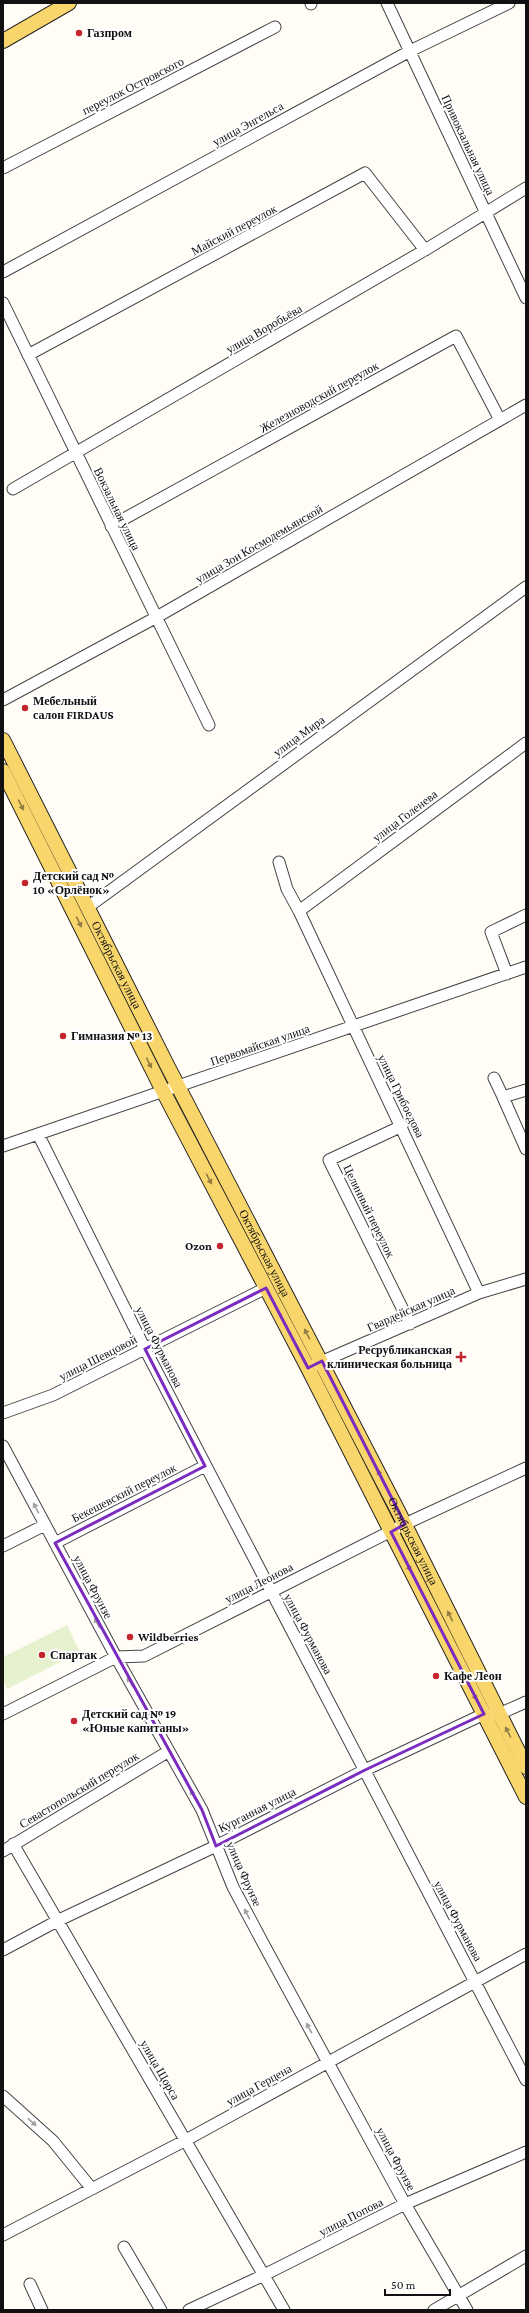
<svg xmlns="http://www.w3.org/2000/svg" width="529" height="2313" viewBox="0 0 529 2313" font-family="'Crimson Pro',serif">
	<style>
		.pitch { fill: #e6f2cf }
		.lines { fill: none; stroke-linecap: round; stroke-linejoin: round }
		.minor-casing { stroke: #444; stroke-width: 13 }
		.major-casing { stroke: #222; stroke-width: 16 }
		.minor { stroke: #fff; stroke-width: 11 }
		.major { stroke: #f9d66b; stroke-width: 14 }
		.oneway { fill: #917d42 }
		.oneway2 { fill: #a0a0a0 }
		.marked { fill: none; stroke: #7b2cbf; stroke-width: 3; stroke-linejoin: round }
		.poi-dot { fill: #c4262e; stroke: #fff; stroke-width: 1.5 }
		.labels { text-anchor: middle; stroke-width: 4; stroke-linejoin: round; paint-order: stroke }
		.poi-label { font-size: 12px; font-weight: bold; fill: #111; stroke: #fff; text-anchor: start }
		.street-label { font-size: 12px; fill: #111; stroke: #fff }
	</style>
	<rect width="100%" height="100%" fill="#fffdf5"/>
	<path class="pitch" d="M67 1625 80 1652 7 1689 3 1680V1657Z"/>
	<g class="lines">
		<g class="minor-casing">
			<path id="minor" d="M311 3V4
				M387 3 526 298
				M3 168 275 27
				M3 272 410 51 509 3
				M3 303 209 725
				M28 355 365 173 425 250
				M13 489 425 250 526 188
				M111 526 456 336 500 420
				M3 700 155 618 526 405
				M279 862 287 889 299 911 479 1293
				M88 907 526 587
				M299 911 526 743
				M507 974 491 932 526 915
				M494 1078 503 1097
				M526 1090 503 1097 526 1149
				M402 1126 329 1160 410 1324
				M38 1134 145 1349 526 2080
				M3 1146 526 967
				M314 1365 479 1293 526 1279
				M3 1413 53 1395 266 1288
				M3 1446 116 1657 202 1810 233 1887 264 1945 405 2204 467 2310
				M55 1543 205 1466
				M3 1546 45 1525
				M3 1714 116 1657 144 1656 405 1524 526 1468
				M13 1844 284 2310
				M3 1851 169 1751
				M3 1950 59 1920 216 1846 365 1770 484 1714H499L526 1702
				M3 2096 53 2141 92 2189
				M3 2235 186 2140 526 1954
				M124 2247 161 2310
				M30 2284 42 2310
				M189 2310 264 2275 405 2204 526 2152
				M434 2310 526 2256"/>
		</g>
		<g class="major-casing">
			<g id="major">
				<path d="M3 41 69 3"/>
				<path id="s1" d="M3 740 167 1065 398 1511 526 1767"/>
				<path d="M3 771 163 1091 308 1368 526 1797"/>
			</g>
		</g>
		<use href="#minor" class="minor"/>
		<use href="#major" class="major"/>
	</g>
	<defs><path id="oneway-solid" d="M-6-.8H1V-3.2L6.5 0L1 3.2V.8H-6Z"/></defs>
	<g class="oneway">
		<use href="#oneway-solid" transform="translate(21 805) rotate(63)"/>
		<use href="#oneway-solid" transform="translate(79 922) rotate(64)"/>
		<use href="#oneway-solid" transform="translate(149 1063) rotate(64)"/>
		<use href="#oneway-solid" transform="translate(209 1179) rotate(62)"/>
		<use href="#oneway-solid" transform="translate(307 1334) rotate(-118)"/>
		<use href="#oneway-solid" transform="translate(380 1475) rotate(-117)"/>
		<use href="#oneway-solid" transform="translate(408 1566) rotate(63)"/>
		<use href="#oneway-solid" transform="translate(450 1616) rotate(-116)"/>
		<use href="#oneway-solid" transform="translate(474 1695) rotate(63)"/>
		<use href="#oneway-solid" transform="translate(508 1732) rotate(-117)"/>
	</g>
	<g class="oneway2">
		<use href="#oneway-solid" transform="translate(36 1508) rotate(-118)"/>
		<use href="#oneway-solid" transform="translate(97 1623) rotate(-118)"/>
		<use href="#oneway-solid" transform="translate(130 1682) rotate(-120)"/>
		<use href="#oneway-solid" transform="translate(193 1795) rotate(-119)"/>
		<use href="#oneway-solid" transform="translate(247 1914) rotate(-118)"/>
		<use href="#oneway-solid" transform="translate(309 2028) rotate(-119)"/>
		<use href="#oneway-solid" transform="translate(32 2122) rotate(42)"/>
	</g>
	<path class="marked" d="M266 1288 308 1368 322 1361 405 1524 391 1532 484 1714 365 1770 216 1846 202 1810 55 1543 205 1466 145 1349Z"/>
	<g class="poi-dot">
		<circle cx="79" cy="33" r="4"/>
		<circle cx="25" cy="708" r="4"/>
		<circle cx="25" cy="883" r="4"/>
		<circle cx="63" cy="1036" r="4"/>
		<circle cx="220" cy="1246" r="4"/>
		<path d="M459 1351h4v4h4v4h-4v4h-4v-4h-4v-4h4z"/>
		<circle cx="130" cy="1637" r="4"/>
		<circle cx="42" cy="1655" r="4"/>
		<circle cx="436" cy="1676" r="4"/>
		<circle cx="74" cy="1721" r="4"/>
	</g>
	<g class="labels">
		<g class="poi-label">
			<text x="87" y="37">Газпром</text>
			<text x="33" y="705">Мебельный<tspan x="33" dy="14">салон FIRDAUS</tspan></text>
			<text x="33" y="880">Детский сад №<tspan x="33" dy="14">10 «Орлёнок»</tspan></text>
			<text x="71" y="1040">Гимназия № 13</text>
			<text x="212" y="1250" text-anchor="end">Ozon</text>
			<text x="452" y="1354" text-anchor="end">Ресрубликанская<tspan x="452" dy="14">клиническая больница</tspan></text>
			<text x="138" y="1641">Wildberries</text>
			<text x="50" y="1659">Спартак</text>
			<text x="444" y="1680">Кафе Леон</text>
			<text x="82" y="1718">Детский сад № 19<tspan x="82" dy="14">«Юные капитаны»</tspan></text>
		</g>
		<g class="street-label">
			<text transform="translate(133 86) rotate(-27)" y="4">переулок Островского</text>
			<text transform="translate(248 124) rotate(-29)" y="4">улица Энгельса</text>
			<text transform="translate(468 145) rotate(65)" y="4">Привокзальная улица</text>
			<text transform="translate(234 230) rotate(-28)" y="4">Майский переулок</text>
			<text transform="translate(264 329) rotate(-30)" y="4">улица Воробьёва</text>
			<text transform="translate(319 397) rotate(-29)" y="4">Железноводский переулок</text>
			<text transform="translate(117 509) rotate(64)" y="4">Вокзальная улица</text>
			<text transform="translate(259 544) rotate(-30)" y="4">улица Зои Космодемьянской</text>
			<text transform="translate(299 736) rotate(-36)" y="4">улица Мира</text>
			<text transform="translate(405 816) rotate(-37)" y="4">улица Голенева</text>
			<text dy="4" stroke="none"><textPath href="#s1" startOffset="252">Октябрьская улица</textPath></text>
			<text transform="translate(260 1045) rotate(-19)" y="4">Первомайская улица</text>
			<text transform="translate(401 1096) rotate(64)" y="4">улица Грибоедова</text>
			<text transform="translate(369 1211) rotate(64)" y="4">Целинный переулок</text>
			<text dy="4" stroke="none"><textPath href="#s1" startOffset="576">Октябрьская улица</textPath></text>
			<text transform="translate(411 1309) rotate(-24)" y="4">Гвардейская улица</text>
			<text transform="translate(159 1347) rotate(63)" y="4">улица Фурманова</text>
			<text transform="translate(98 1358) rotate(-27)" y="4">улица Шевцовой</text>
			<text transform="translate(124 1493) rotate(-27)" y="4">Бекешевский переулок</text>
			<text dy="4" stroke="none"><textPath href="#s1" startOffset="900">Октябрьская улица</textPath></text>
			<text transform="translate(259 1583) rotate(-27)" y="4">улица Леонова</text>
			<text transform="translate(93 1587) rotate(62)" y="4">улица Фрунзе</text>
			<text transform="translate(308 1634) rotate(62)" y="4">улица Фурманова</text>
			<text transform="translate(79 1790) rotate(-31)" y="4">Севастопольский переулок</text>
			<text transform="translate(257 1810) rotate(-27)" y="4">Курганная улица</text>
			<text transform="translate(244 1874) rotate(66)" y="4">улица Фрунзе</text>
			<text transform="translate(458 1921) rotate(62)" y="4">улица Фурманова</text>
			<text transform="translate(160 2070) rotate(60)" y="4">улица Щорса</text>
			<text transform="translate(259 2085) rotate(-29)" y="4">улица Герцена</text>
			<text transform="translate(396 2159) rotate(62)" y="4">улица Фрунзе</text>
			<text transform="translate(351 2217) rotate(-27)" y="4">улица Попова</text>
		</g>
	</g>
	<rect width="529" height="2313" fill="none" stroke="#111111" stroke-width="8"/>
	<path d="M385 2289v6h65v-6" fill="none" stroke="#111111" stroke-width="2"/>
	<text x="391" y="2289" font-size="12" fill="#111111" stroke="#ffffff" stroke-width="3" paint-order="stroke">50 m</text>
</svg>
